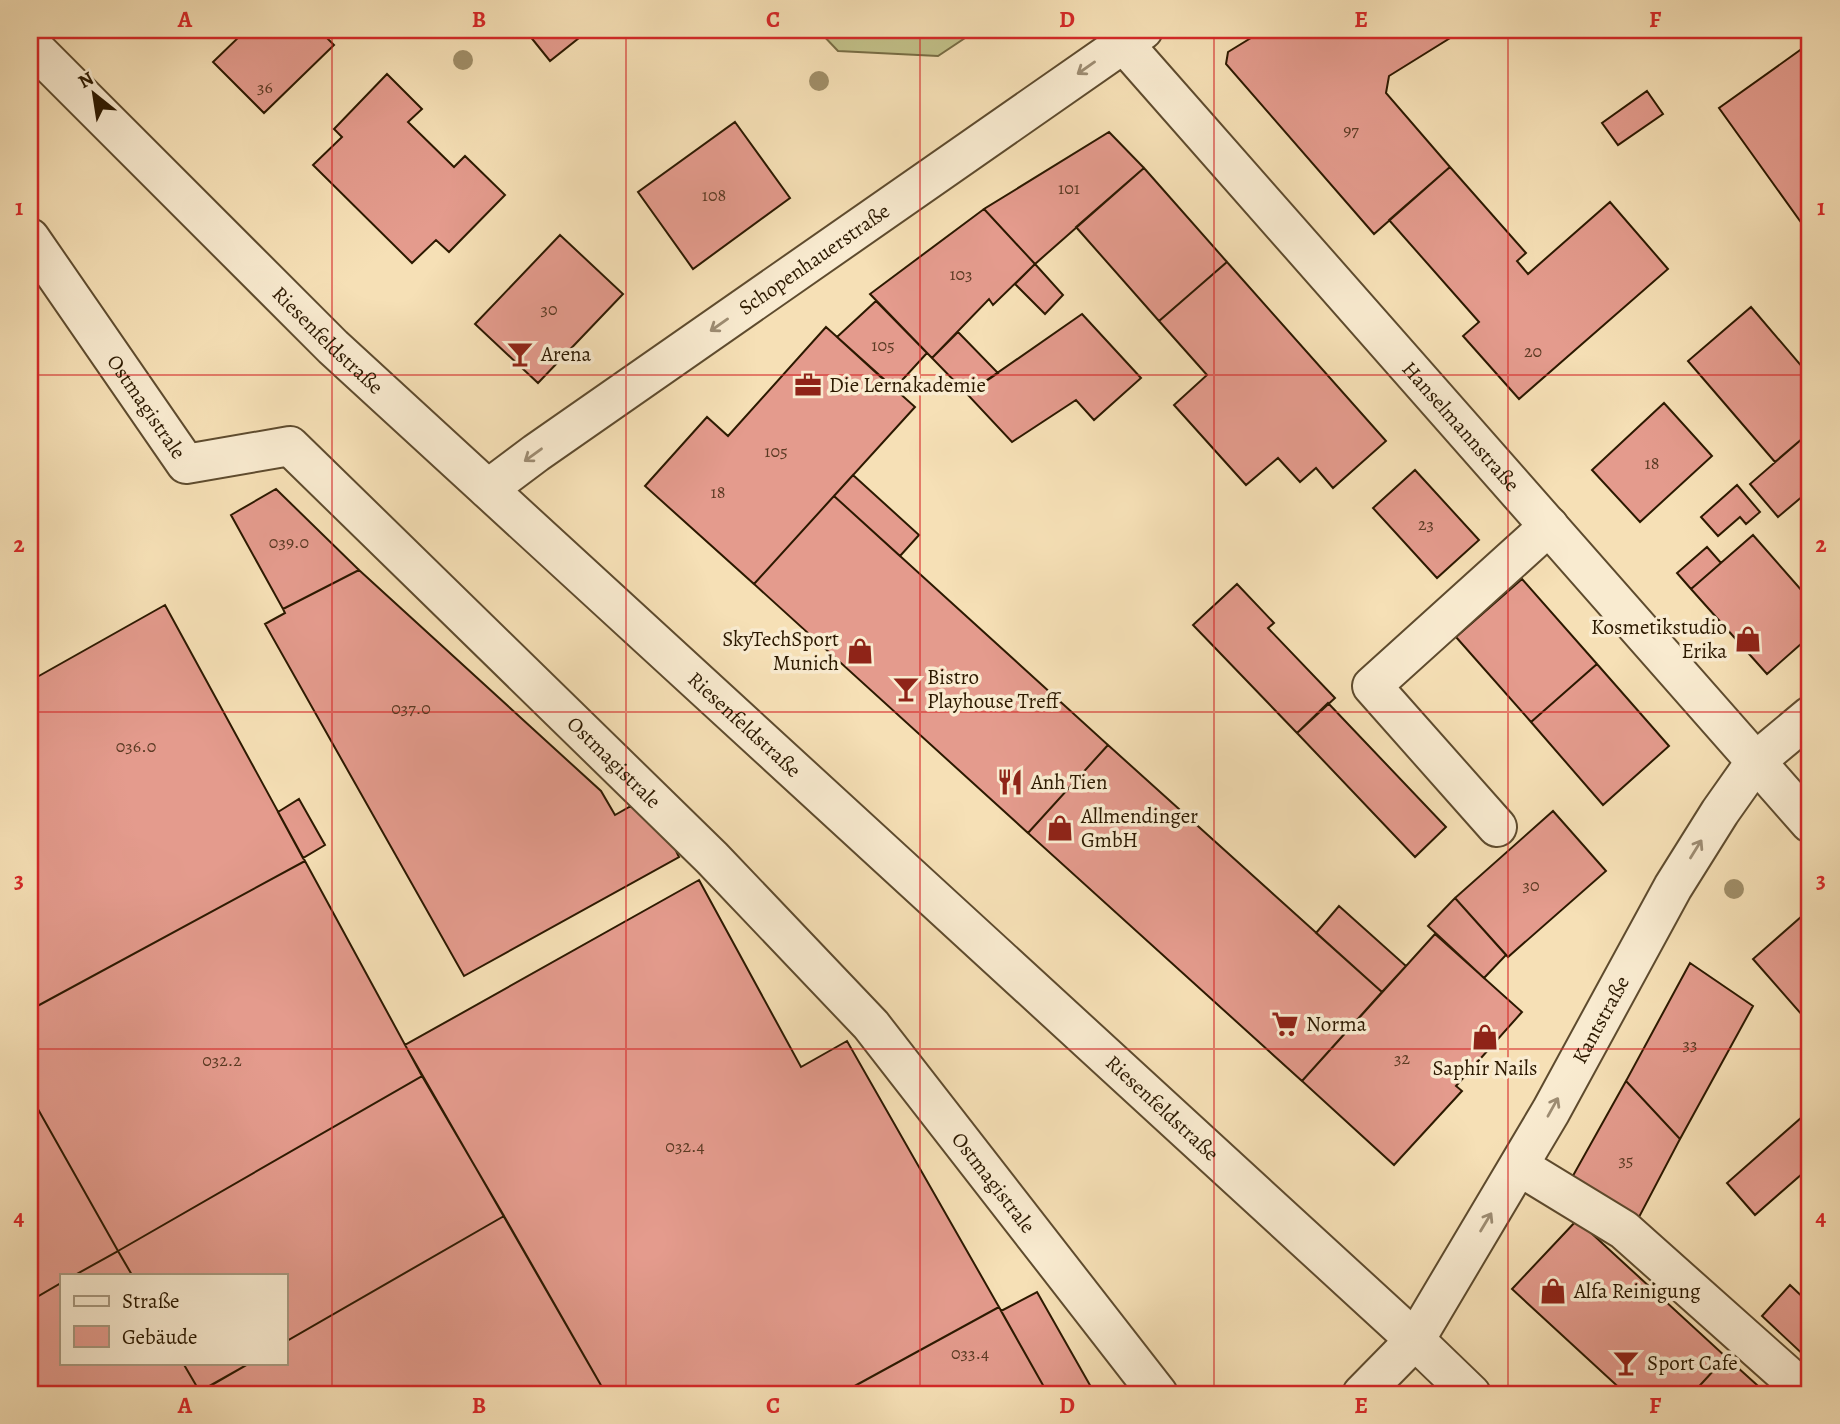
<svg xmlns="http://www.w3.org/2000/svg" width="1840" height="1424" viewBox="0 0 1840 1424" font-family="Alegreya,serif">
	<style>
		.green { fill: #c2c189; stroke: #776d44; stroke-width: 2 }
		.building { fill: #e49b8d; stroke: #2c1900; stroke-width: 2 }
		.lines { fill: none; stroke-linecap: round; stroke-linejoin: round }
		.minor-casing { stroke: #5e4b2e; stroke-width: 42 }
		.minor { stroke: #f9ebd0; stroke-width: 38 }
		.tree { fill: #a08e68 }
		.oneway { stroke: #9d8c72 }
		.grid { fill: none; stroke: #d62828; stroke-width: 2; stroke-opacity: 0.55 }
		.labels { text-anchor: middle; stroke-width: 7; stroke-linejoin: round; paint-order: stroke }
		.number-label { font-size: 18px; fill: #5a3a23 }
		.street-label { font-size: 21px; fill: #2c1900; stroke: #f9ebd0 }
		.poi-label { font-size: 21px; fill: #2c1900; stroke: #f9ebd0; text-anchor: start }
		.neatline { fill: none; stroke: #d62828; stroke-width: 2.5 }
		.grid-label { font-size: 23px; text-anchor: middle; font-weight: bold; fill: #d62828 }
	</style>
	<rect width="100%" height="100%" fill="#f6e0b6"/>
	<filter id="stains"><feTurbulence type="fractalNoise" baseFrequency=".00286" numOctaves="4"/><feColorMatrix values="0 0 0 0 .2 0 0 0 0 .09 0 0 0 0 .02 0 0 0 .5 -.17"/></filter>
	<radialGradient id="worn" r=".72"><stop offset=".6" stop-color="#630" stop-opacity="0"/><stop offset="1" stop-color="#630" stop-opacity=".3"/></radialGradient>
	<path class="green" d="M818 30H977L938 56 838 51Z"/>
	<path class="building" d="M237 30H319L334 45 264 113 213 62 241 35Z
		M525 30H589L550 61Z
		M1264 30H1463L1389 76 1386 93 1450 167 1374 234 1226 64 1228 52Z
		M1810 43V225L1805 228 1719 108Z
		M387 74 422 109 408 122 454 167 465 156 505 195 449 252 436 240 412 263 313 165 342 137 334 129Z
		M1647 91 1663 114 1618 145 1602 123Z
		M735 122 790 198 693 269 638 192Z
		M1109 132 1144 168 1035 264 984 209Z
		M1450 167 1526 253 1517 261 1528 274 1610 202 1668 269 1519 399 1463 336 1479 322 1389 220Z
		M1144 168 1227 262 1159 321 1076 227Z
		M984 209 1035 264 993 305 989 299 932 358 870 294Z
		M560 235 623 294 538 383 475 324Z
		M1227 262 1386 441 1333 488 1316 468 1300 482 1278 458 1246 485 1174 405 1207 375 1159 321Z
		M1035 264 1063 295 1045 314 1015 284Z
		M876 301 927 353 894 389 837 337Z
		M1751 307 1810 376V432L1775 462 1688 361Z
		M1082 314 1141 378 1094 420 1076 400 1012 442 967 394Z
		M826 327 915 407 754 584 645 486 707 417 728 436Z
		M958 332 998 373 967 394 932 358Z
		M1664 403 1712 456 1640 522 1592 470Z
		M1810 432V490L1778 517 1750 484Z
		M1415 470 1479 540 1437 578 1373 508Z
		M853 475 919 535 900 556 834 496Z
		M1737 485 1760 512 1746 524 1740 517 1718 536 1701 517Z
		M276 489 359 570 283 609 231 515Z
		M834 496 1108 745 1028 833 754 584Z
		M1753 535 1810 600V636L1767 674 1691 589Z
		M1707 547 1721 563 1691 589 1677 573Z
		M359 570 601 791 615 815 631 806 670 838 679 857 464 976 265 624 285 613 283 609Z
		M1522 579 1597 664 1531 722 1456 637Z
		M1237 584 1274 623 1268 628 1335 698 1297 733 1193 625Z
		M165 605 305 861 30 1010V681Z
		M1597 664 1669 746 1603 805 1531 722Z
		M1328 703 1446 827 1415 857 1297 733Z
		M1108 745 1382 992 1302 1081 1028 833Z
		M299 799 325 845 303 858 278 812Z
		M1553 811 1606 871 1508 957 1455 898Z
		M305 861 422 1076 118 1251 30 1095V1010Z
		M699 880 801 1067 847 1041 999 1307 840 1394H606L405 1045Z
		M1455 898 1506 955 1484 978 1428 926Z
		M1339 906 1406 966 1382 992 1316 933Z
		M1810 909V1024L1753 959Z
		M1435 934 1522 1012 1456 1086 1462 1091 1394 1165 1302 1081Z
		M1690 963 1753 1006 1680 1139 1626 1081Z
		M422 1076 504 1216 285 1342V1275H132L118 1251Z
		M1626 1081 1680 1139 1638 1219 1570 1181Z
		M30 1095 118 1251 75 1275H61V1283L30 1301Z
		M1810 1110V1167L1755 1215 1727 1183Z
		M504 1216 606 1394H195L250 1363H285V1342Z
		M1577 1220 1726 1357 1692 1394H1626L1512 1289Z
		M118 1251 132 1275H75Z
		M61 1283V1363H183L200 1392 195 1394H30V1301Z
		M1790 1285 1810 1304V1361L1762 1316Z
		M1037 1292 1095 1394H1048L1001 1311Z
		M999 1307 1048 1394H840Z
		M1726 1357 1767 1394H1692Z
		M183 1363H250L200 1392Z"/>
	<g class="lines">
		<g class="minor-casing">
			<g id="minor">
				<path id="s1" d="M1114 30 1123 43 1810 823"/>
				<path id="s2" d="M30 44 333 347 1415 1340 1471 1394"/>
				<path id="s3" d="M30 238 186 464 290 446 712 858 871 1025 1158 1394"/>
				<path id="s4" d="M488 489 536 453 1143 30"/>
				<path d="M1497 827 1372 686 1549 526"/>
				<path d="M1519 1166 1624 1230 1808 1394"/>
				<path id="s5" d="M1362 1394 1415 1340 1551 1111 1673 887 1720 812 1756 761 1810 716"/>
			</g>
		</g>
		<use href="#minor" class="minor"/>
	</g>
	<g class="tree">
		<circle cx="463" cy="60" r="10"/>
		<circle cx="819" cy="81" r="10"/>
		<circle cx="1734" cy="889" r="10"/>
	</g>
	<defs><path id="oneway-shaft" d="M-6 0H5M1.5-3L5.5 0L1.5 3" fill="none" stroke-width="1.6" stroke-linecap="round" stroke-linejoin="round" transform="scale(1.75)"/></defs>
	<g class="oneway">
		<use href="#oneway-shaft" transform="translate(1086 68) rotate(145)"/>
		<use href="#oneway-shaft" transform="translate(719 325) rotate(145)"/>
		<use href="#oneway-shaft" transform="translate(533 455) rotate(144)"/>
		<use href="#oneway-shaft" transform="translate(1696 849) rotate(-58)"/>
		<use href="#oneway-shaft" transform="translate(1553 1107) rotate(-61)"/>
		<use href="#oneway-shaft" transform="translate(1486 1222) rotate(-59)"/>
	</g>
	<path class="grid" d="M332 30V1394M626 30V1394M920 30V1394M1214 30V1394M1508 30V1394M30 375H1810M30 712H1810M30 1049H1810"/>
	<defs>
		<g id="bar-bare" transform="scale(2.1)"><path d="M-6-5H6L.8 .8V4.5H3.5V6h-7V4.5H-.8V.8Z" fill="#8f2418" stroke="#f9ebd0" stroke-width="2.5" paint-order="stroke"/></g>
		<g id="office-bare" transform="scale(2.1)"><path d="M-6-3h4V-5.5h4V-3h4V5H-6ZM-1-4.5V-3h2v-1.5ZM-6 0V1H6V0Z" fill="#8f2418" stroke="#f9ebd0" stroke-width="2.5" paint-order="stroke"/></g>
		<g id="shop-bare" transform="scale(2.1)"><path d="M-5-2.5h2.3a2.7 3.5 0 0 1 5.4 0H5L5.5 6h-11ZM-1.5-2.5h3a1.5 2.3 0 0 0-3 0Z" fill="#8f2418" stroke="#f9ebd0" stroke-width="2.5" paint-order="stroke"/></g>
		<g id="restaurant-bare" transform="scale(2.1)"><path d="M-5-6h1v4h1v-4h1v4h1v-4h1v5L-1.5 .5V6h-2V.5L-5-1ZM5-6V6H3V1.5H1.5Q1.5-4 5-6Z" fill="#8f2418" stroke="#f9ebd0" stroke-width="2.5" paint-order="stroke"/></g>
		<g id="supermarket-bare" transform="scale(2.1)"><path d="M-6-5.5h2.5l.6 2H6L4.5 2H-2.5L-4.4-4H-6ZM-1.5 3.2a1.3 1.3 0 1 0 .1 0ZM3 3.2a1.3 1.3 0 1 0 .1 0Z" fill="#8f2418" stroke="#f9ebd0" stroke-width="2.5" paint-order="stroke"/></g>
	</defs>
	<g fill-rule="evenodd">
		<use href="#bar-bare" x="520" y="354"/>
		<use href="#office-bare" x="808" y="385"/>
		<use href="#shop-bare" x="1748" y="639"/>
		<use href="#shop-bare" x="860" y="651"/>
		<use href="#bar-bare" x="906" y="689"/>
		<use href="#restaurant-bare" x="1010" y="782"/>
		<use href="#shop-bare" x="1060" y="828"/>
		<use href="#supermarket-bare" x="1285" y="1024"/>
		<use href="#shop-bare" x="1485" y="1037"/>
		<use href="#shop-bare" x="1553" y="1291"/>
		<use href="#bar-bare" x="1626" y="1363"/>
	</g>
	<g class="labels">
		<g class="number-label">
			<text x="265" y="93">36</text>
			<text x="1351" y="136">97</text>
			<text x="1069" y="194">101</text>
			<text x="714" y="201">108</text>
			<text x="961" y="280">103</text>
			<text x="549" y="315">30</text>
			<text x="883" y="351">105</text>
			<text x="1533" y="357">20</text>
			<text x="776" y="457">105</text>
			<text x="1652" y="469">18</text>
			<text x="718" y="498">18</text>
			<text x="1426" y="530">23</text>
			<text x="289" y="548">039.0</text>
			<text x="411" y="714">037.0</text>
			<text x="136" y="752">036.0</text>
			<text x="1531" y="891">30</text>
			<text x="1690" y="1050">33</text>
			<text x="1402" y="1064">32</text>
			<text x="222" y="1066">032.2</text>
			<text x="685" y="1152">032.4</text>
			<text x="1626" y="1166">35</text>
			<text x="970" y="1359">033.4</text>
		</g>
		<g class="street-label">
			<text dy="7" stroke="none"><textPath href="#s4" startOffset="399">Schopenhauerstraße</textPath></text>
			<text dy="7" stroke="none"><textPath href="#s2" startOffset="420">Riesenfeldstraße</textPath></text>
			<text dy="7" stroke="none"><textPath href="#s3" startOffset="205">Ostmagistrale</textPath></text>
			<text dy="7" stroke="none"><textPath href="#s1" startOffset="527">Hanselmannstraße</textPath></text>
			<text dy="7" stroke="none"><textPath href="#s2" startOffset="987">Riesenfeldstraße</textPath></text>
			<text dy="7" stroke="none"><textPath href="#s3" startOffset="833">Ostmagistrale</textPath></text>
			<text dy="7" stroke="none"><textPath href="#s5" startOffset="446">Kantstraße</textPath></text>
			<text dy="7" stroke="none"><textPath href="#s2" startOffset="1554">Riesenfeldstraße</textPath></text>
			<text dy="7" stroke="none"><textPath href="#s3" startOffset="1400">Ostmagistrale</textPath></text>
		</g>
		<g class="poi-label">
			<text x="541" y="361">Arena</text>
			<text x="829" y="392">Die Lernakademie</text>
			<text x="1727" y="634" text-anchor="end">Kosmetikstudio<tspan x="1727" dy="24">Erika</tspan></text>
			<text x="839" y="646" text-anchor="end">SkyTechSport<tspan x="839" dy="24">Munich</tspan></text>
			<text x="927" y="684">Bistro<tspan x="927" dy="24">Playhouse Treff</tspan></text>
			<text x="1031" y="789">Anh Tien</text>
			<text x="1081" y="823">Allmendinger<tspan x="1081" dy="24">GmbH</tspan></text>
			<text x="1306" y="1031">Norma</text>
			<text x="1485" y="1075" text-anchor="middle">Saphir Nails</text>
			<text x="1574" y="1298">Alfa Reinigung</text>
			<text x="1647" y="1370">Sport Cafe</text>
		</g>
	</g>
	<rect width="1840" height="1424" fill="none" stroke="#f6e0b6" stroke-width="77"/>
	<rect x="60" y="1274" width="228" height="91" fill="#f9ebd0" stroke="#a7977d" stroke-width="2"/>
	<rect x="74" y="1296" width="35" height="10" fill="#f9ebd0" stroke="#a7977d" stroke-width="2"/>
	<text x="122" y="1308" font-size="21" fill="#2c1900">Straße</text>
	<rect x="74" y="1326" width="35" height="21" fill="#e49b8d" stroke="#a7977d" stroke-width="2"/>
	<text x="122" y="1344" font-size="21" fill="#2c1900">Gebäude</text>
	<g transform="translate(94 94) rotate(330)" stroke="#f9ebd0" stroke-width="5" paint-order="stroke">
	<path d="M0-5L12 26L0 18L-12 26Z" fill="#2c1900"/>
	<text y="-10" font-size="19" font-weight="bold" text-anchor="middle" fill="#2c1900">N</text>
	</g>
	<rect x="38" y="38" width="1763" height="1348" class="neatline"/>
	<g class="grid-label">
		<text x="185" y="27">A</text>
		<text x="479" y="27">B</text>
		<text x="773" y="27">C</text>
		<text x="1067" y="27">D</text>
		<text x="1361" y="27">E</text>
		<text x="1655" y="27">F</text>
		<text x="19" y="215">1</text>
		<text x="1821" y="215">1</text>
		<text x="19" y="552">2</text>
		<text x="1821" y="552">2</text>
		<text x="19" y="888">3</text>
		<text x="1821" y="888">3</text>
		<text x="19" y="1225">4</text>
		<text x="1821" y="1225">4</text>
		<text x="185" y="1413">A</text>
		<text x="479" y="1413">B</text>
		<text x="773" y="1413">C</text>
		<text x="1067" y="1413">D</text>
		<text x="1361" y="1413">E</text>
		<text x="1655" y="1413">F</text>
	</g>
	<rect width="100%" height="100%" filter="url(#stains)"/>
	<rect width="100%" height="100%" fill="url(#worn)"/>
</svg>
